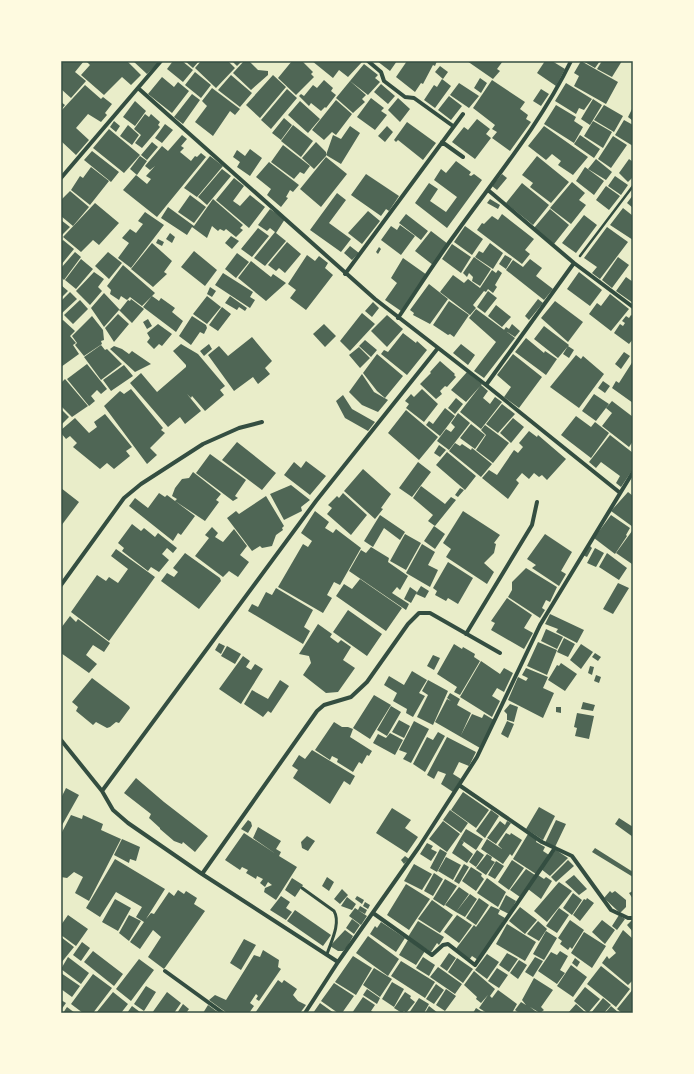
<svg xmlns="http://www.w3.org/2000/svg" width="694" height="1074" viewBox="0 0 694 1074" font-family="'Fira Sans',sans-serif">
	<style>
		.building { fill: #4f6655 }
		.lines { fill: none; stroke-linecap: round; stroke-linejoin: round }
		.path { stroke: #344e41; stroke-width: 2.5 }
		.service { stroke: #344e41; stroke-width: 3 }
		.minor { stroke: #344e41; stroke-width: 4 }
		.neatline { fill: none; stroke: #344e41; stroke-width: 1.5 }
	</style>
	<rect width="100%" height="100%" fill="#e9edc9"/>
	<path class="building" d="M61 61H84L75 72 86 81 71 98 61 89Z
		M86 61H127L141 75 131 85 122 77 104 95 81 75 90 65Z
		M133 61H160L147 74Z
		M173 61H182L193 70 183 82 167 69Z
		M185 61H199L193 68Z
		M201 61H228L235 68 216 88 195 68Z
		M232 61H242L237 66Z
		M244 61H249L258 70 268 71V75L251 90 233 73Z
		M292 61H302L313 72 311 74 314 77 296 95 278 78Z
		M312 61H361L362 62 348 77 339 70 333 78Z
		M377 61H397L390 71Z
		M407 61H437L435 66 433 65 423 84 421 83 415 92 396 77Z
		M467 61H503L497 69 500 71 493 79Z
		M545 61H552L565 69 556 86 537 73Z
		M581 61 618 82 606 104 574 86 579 76 574 73Z
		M583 61H600L595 68Z
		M602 61H622L612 77 597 69Z
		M364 64 378 75 375 78 380 82 368 95 350 81Z
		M440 66 448 72 443 79 435 72Z
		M195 72 211 85 201 98 185 85Z
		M231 75 252 93 240 107 218 90Z
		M273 75 286 87 260 118 246 105Z
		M162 77 174 87 178 82 189 91 172 113 148 94Z
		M480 78 487 83 481 93 474 88Z
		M442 79 451 86 435 108 424 100 434 85 437 87Z
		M324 80 333 88 331 91 336 95 326 108 325 107 321 111 311 103 309 106 299 96 301 94 304 96 313 85 317 88Z
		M492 80 525 102 520 109 528 115 526 119 531 122 510 151 492 138 497 132 492 129 495 125 473 108Z
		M350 81 366 95 362 99 365 102 353 113 336 98Z
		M459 83 479 96 469 108 450 95Z
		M566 83 592 99 584 110 579 108 576 114 555 101Z
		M381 84 395 96 388 104 374 92Z
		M85 85 101 99 103 97 112 104 105 113 107 115 101 122 88 114 76 128 89 140 76 155 61 141V111Z
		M212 88 240 109 235 115 230 111 213 136 195 122 207 106 202 101Z
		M287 89 297 98 271 129 261 120Z
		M541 89 549 94 541 106 533 101Z
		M192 94 200 100 183 124 174 117Z
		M449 96 462 106 451 120 438 110Z
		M371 98 384 108 381 111 387 115 375 130 357 117Z
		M398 98 410 109 400 122 388 110Z
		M593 99 602 105 590 125 581 119Z
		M336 100 352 114 336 135 332 132 324 140 312 130Z
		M135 101 146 111 135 126 123 117Z
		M300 101 320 119 308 133 288 115Z
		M61 102 65 105 61 110Z
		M556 105 576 117 574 121 583 127 574 143 544 124Z
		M604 105 623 116 614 132 594 120Z
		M633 107V121L628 117Z
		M145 114 149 117 151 114 160 122 158 125 160 127 142 148 135 143 141 135 134 129Z
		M284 118 292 125 281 140 272 133Z
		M477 119 490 129 486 134 491 138 475 159 452 142 464 127 468 130Z
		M624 120 633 125V146L615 135Z
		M114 121 120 126 116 132 110 127Z
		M593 121 612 132 603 148 584 136Z
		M407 122 436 143 423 160 398 140 396 142 394 140Z
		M165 124 173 130 162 143 155 138Z
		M128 125 139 135 132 145 120 136Z
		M293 125 313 141 301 157 281 141Z
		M350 126 360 133 341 164 326 155 333 135 341 139Z
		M387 126 393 132 385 142 378 136Z
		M544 126 588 157 573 175 558 165 561 161 552 154 546 160 528 146Z
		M109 129 140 155 124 173 93 148Z
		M182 135 187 139 181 146 184 148 180 152 191 161 195 156 197 157 201 153 206 157 157 217 123 190 136 175 147 184 151 179 146 176 155 166 150 170 145 166 162 146 168 151Z
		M580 135 600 149 594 158 574 144Z
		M613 136 627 145 611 168 598 159Z
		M152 142 158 147 147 160 141 155Z
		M316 142 326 152V156L314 169 302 158Z
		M283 145 310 166 304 174 300 172 294 179 271 162Z
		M250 149 262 158 250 176 237 167 240 162 233 157 237 150 245 156Z
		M92 151 119 172 111 182 84 160Z
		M140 156 147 161 137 175 130 169Z
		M210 156 223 166 197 197 184 188Z
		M537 156 569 182 551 203 530 187 533 183 522 175Z
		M326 157 347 174 321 207 300 189Z
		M596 159 612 172 606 180 588 169Z
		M629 159 633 162V179L632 178 628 182 619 173Z
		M456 161 471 172 469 175 471 176 474 174 482 180 447 228 415 203 429 183 438 189 430 201 446 212 457 197 434 180 441 169 446 173Z
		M269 162 299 185 293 192 290 190 286 197 288 198 281 207 267 195 271 189 256 177Z
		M91 167 109 181 90 205 71 190 80 176 83 178Z
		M585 167 604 181 594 195 576 181Z
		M222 169 231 176 207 205 198 197Z
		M366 174 399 196 389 211 386 209 381 216 351 195Z
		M502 174 507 178 497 190 492 186Z
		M615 176 628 185 621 195 608 186Z
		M234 178 244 186 233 201 240 206 250 195 265 207 249 228 216 200Z
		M572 182 585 193 579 200 586 205 571 224 550 208Z
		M522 183 549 205 533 225 506 203Z
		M606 186 620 196 609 210 596 200Z
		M70 191 89 207 73 226 61 216 62 204 61 200Z
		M337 193 346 200 329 223 351 239 341 252 310 230Z
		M190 195 206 207 194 223 178 212Z
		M633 195V208L627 203Z
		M213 199 243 225 240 228 243 230 236 237 226 229 224 231 220 229 218 231 212 226 207 238 192 227 187 235 161 218 168 207 194 226Z
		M490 199 500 205 498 209 487 203Z
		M95 203 119 223 99 245 93 240 81 252 63 237Z
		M623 208 633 216V240L610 225Z
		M270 209 285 219 276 233 286 241 265 266 254 258 275 232 270 228 267 231 258 225Z
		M550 209 569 225 554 244 534 228Z
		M368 211 380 221 362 244 348 233Z
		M145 212 164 225 131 268 118 258 129 243 122 238 130 229 136 233 143 224 138 221Z
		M406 214 428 231 421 240 399 223Z
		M502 214 534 239 525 250 530 254 522 264 477 230 482 223 484 224 492 216 498 220Z
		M584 215 597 225 576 253 562 243Z
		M61 220 70 227 62 235 61 234Z
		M400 225 415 236 401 255 381 240 391 226 397 230Z
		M465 226 483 239 472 255 454 242Z
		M607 227 628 242 600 279 592 273 597 267 584 258Z
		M258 228 269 236 252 257 241 249Z
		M431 231 448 244 433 265 415 251Z
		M170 233 175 237 172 243 166 239Z
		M231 236 239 241 232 249 225 243Z
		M158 239 164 242 162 246 156 243Z
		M63 240 74 249 61 265V242Z
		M287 242 301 254 285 273 279 268 276 271 268 265Z
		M152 243 172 261 164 272 167 274 153 287 131 269Z
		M490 243 503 253 493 269 475 257 479 251 483 253Z
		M452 244 471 257 461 273 442 259Z
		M350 246 359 253 352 260 344 253Z
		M379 247 381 249 378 254 376 252Z
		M194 251 217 270 205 286 181 267Z
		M75 252 81 257 64 280 61 277V268Z
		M108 252 122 263 109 279 95 266Z
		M237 253 249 262 236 278 225 269Z
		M307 255 315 261 319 256 328 263 325 268 333 275 306 310 290 298 296 290 288 284Z
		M505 255 512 259 506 269 499 264Z
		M474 257 491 269 480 286 472 281 473 277 469 273 467 277 463 273Z
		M618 257 629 265 612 288 602 280Z
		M403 258 427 275 401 311 385 300 397 283 391 278Z
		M81 259 93 269 76 289 65 280Z
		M530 259 542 268 536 276 553 289 544 300 506 270 513 260 523 267Z
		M251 261 271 277 273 274 286 283 266 301 238 278Z
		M123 265 155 293 142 306 130 297 127 300 121 296 119 300 110 294 111 290 107 286Z
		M492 270 496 273 498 270 502 273 495 285 497 287 493 293 488 289 486 292 484 291 473 305 476 308 470 315 440 292 453 275 464 283 468 279 480 288Z
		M94 272 104 279 98 287 102 291 90 305 76 291Z
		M579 272 602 290 590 306 567 289Z
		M223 273 253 292 250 297 255 300 250 308 215 285Z
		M626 277 633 282V303L616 291Z
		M429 284 448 299 430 324 413 315 414 313 410 310Z
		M61 285 68 291 61 298Z
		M210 287 216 291 212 297 207 294Z
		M488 291 497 298 485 313 477 307Z
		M70 292 77 299 61 314V301Z
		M104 293 120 310 128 300 130 301 131 299 144 309 132 323 119 310 104 327 91 308Z
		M610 294 629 309 611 331 589 314 597 303 601 306Z
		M152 296 159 301 161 298 175 308 172 312 183 321 176 332 143 307Z
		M207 296 221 307 207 324 193 314Z
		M230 296 247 308 245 311 239 307 237 310 225 303Z
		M538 299 543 303 529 320 525 316Z
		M80 300 88 309 73 324 64 315Z
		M449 301 469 315 454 337 450 334 448 335 433 325Z
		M555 301 583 322 568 342 541 318Z
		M373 302 379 308 372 317 365 311Z
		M496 305 511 317 502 327 488 316Z
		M222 307 231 314 218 331 209 325Z
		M476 309 515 338 484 378 474 371 496 342 469 318Z
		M362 313 375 324 350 351 340 341Z
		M118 314 129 324 114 342 105 328Z
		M387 315 403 329 387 347 371 331Z
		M631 315 633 316V339L629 344 614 333 620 324 623 326 625 323 622 321 626 316 629 318Z
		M92 316 103 330 104 340 101 341 102 344 84 356 75 345 77 343 72 336Z
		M192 316 206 325 207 328 204 334 200 332 191 345 179 336Z
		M148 319 152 326 147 329 143 322Z
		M63 320 75 331 70 336 76 343 73 345 79 354 61 367V321Z
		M158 324 172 334 162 346 159 344 154 349 147 342 150 338 147 333Z
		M324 324 336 336 325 347 313 334Z
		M512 324 520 331 515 337 504 330 506 327 509 329Z
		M544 326 569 345 558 358 534 339Z
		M403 333 416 343 417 341 427 350 407 375 381 354 384 350 388 352Z
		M252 337 272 361 265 368 270 374 258 384 253 377 234 391 208 355 219 346 228 356Z
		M526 338 544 353 545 351 557 359 546 375 515 352Z
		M365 340 377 350 371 357 359 346Z
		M181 344 198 354 225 386 220 390 224 395 205 411 192 396 191 398 187 394 201 411 185 424 180 417 168 427 130 383 141 373 157 392 186 367V365L173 351Z
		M209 344 212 349 204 356 200 351Z
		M461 344 475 355 468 365 453 353Z
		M101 345 105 350 107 349 122 364 101 380 84 357Z
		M114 346 122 349 129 354 132 351 151 364 135 372 110 349Z
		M568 346 574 350 569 358 563 354Z
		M359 347 370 358 360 368 349 355Z
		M624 352 630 356 621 369 615 364Z
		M377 354 403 376 385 398 377 391 363 373Z
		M513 354 542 377 519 408 504 397 511 387 497 375Z
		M576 355 581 359 583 356 604 374 579 408 550 387Z
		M440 361 455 374 454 375 456 377 447 387 445 386 440 391 442 394 436 399 420 384 431 373 430 372Z
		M633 361V403L612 388 616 381 619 383Z
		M87 364 107 389 101 394 97 390 91 396 95 401 89 406 67 379Z
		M124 365 133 376 111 391 103 380Z
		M467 372 482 384 466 402 451 390Z
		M362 374 374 392 388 400 378 412 362 405 349 392Z
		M65 379 88 406 72 417 61 406V383Z
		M603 381 610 386 605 393 598 388Z
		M481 385 488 391 483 398 490 404 495 397 502 402 481 429 460 412Z
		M131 389 163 428 161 430 165 433 150 448 157 455 147 464 104 406 120 391 124 394Z
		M422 389 438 404 424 422 406 408 409 404 405 401 411 394 414 397Z
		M594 394 609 404 596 421 582 411Z
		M343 395 352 409 375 422 368 431 345 418 336 401Z
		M456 398 463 404 455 414 448 408Z
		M612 401 633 417V441L629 447 602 426 612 413 606 408Z
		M502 404 515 414 498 433 486 424Z
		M445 408 455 416 440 436 426 425 429 421 433 424Z
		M61 409 69 417 61 425Z
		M406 410 438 437 419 460 388 433Z
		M458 413 470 423 449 450 437 441 446 429 451 432 455 427 451 423Z
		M105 414 132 447 126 451 130 456 114 469 107 463 100 469 73 447 77 443 70 436 66 439 61 433V430L75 418 89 433 97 427 94 422Z
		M576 416 591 427 595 422 609 433 591 458 561 435Z
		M513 418 524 427 511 443 500 433Z
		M471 424 485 435 475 449 460 438Z
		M485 425 509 443 493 463 476 450 486 435 481 430Z
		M529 431 537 437 538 435 566 459 547 480 542 475 539 477 534 473 529 479 522 473 516 480 519 483 508 499 482 478 489 470 497 475 514 450 518 453 523 447 519 443Z
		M610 435 633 453V469L621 487 616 483 620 476 601 462 596 468 589 462Z
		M237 442 276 473 262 490 222 460Z
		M455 443 460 446 462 444 471 450 472 448 492 464 481 477 449 451Z
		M439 445 446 450 440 457 434 453Z
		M447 452 476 476 465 490 436 465Z
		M210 454 246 480 235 496 238 498 233 501 196 473Z
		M306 461 326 476 310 495 284 475 294 462 301 468Z
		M418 462 431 472 412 497 399 488Z
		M363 469 391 494 381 508 383 509 375 519 344 491Z
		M193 472 221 494 216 500 219 502 205 521 175 501 177 499 172 496 175 488 182 479 189 478Z
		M291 485 310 500 301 507 302 511 284 520 270 494Z
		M421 486 445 504 451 497 456 500 435 526 428 521 433 515 413 498Z
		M61 488 79 502 61 526Z
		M460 488 464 490 458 497 455 495Z
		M628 492 633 496V527L611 511Z
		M159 493 165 497 167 495 195 516 181 535 178 533 173 541 129 506 135 498 148 508Z
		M343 493 367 515 351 535 327 514 332 508 328 505 337 496 339 498Z
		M266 496 284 526 282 528 283 530 276 535 272 546 262 548 260 546 252 551 227 518 236 511 239 514Z
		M315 511 329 522 325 528 333 533 336 529 361 548 340 585 334 582 327 595 332 598 323 613 278 587 303 544 308 547 312 541 301 533Z
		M463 511 500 535 494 543 496 544 494 553 484 563 494 572 487 584 446 557 451 549 443 543Z
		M380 515 405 532 400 540 384 528 373 547 364 541Z
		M611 515 630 528 626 535 627 536 615 554 594 538Z
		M132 524 141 531 144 528 155 537 158 533 177 548 173 553 167 548 162 554 169 560 159 572 151 567 148 571 122 551 124 548 118 543Z
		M434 526 445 534 435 549 424 541Z
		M212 527 218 533 215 537 223 542 234 529 247 546 240 555 249 562 238 577 229 571 223 577 195 556 209 538 205 535Z
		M632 531 633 563 632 564 616 553Z
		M405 534 421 543 406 570 390 561Z
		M545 534 572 552 561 571 566 574 559 586 532 568 536 565 527 559Z
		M422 544 435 552 428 565 438 570 430 587 406 573Z
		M589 545 592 548 587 557 583 555Z
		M371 547 389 558 388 562 408 576 400 590 397 587 392 593 409 604 406 610 349 571 361 550 366 553Z
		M595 548 604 553 596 567 587 563Z
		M116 549 155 577 109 641 71 612 97 575 106 581 109 577 118 583 128 569 111 556Z
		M185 553 220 578 221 581 199 609 161 581 167 573 174 577 178 572 173 568Z
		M607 553 627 568 619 580 599 567Z
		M448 562 473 578 458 604 448 598 446 601 435 595 437 591 433 588Z
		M526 568 557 587 550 602 546 600 542 608 545 610 540 618 508 597 512 590V582Z
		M360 579 402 608 386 631 336 596 344 584 352 589Z
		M618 583 629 588 613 614 603 609Z
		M421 586 429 591 425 598 416 594Z
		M410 587 417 592 411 603 404 599Z
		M276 588 313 610 304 627 310 631 303 644 248 611 252 604 258 607 266 592 272 595Z
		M507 598 532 615 524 628 533 633 524 649 491 630 495 623 491 621Z
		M348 610 382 634 367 656 333 632Z
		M550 614 584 630 577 643 556 632 558 629 545 624Z
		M70 616 76 622 78 619 110 643 104 652 93 645 86 655 97 664 89 673 61 653V628Z
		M318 624 332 634 330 637 338 643 341 640 351 647 343 660 355 668 338 692 326 693 303 675 311 663 309 656 299 654Z
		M546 629 563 637 557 649 541 641Z
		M564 638 575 644 568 657 557 652Z
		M538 642 557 650 547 675 527 666Z
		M219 643 225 646 221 654 215 650Z
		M454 644 462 649 463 647 475 654 474 657 480 661 460 695 454 692 457 687 437 674Z
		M581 644 593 652 581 669 570 660Z
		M227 646 241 654 235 664 221 656Z
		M595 653 601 657 598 661 592 657Z
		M433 655 440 658 434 670 427 666Z
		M243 656 250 661 246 667 251 670 255 664 263 669 241 704 219 689Z
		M481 661 500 674 504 668 513 673 504 692 497 688 492 696 500 701 492 717 460 697Z
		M561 663 577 674 565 691 548 680 557 665 559 666Z
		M590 666 594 667 592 675 588 673Z
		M526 668 548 677 543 688 554 693 543 718 508 700 518 677 526 681 528 678 522 675Z
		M412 671 427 680 419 693 425 696 413 717 406 713 407 709 393 701 397 693 384 685 389 676 404 685Z
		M596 675 601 677 599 683 594 681Z
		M92 678 129 706 130 708 119 723 116 722 110 727 107 728 96 722 93 725 76 711 78 707 72 702Z
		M280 680 289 686 271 713 268 711 263 717 244 704 252 690 268 699Z
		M428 680 448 691 433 725 417 717 428 695 422 691Z
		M450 693 460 699 457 705 471 713 461 735 472 714 482 718 484 714 494 720 480 748 435 722 447 699 451 701 447 698Z
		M374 695 391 705 370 739 353 728Z
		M583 702 595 705 593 711 581 709Z
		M510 704 518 707 514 722 507 720V714L504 711Z
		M391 706 401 712 387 736 377 730Z
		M556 707H561V713L556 712Z
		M577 713 594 716 589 739 575 736 577 728 574 727Z
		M399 720 410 726 404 738 392 732Z
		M414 721 429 729 411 763 403 759 407 753 399 750Z
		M507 721 514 724 508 738 501 734Z
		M334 722 342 727H348L353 729 350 737 372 751 369 756 367 755 362 764 359 762 353 772 337 762 338 759 332 756 330 760 315 750Z
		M438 732 445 736 425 772 413 764 427 737 433 740Z
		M390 733 403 740 395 755 373 743 378 734 386 738Z
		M447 737 476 752 469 766 459 762 453 774 461 779 453 792 441 784 446 774 438 771 434 779 427 775Z
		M312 750 355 776 350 785 344 781 330 804 293 778 298 770 292 766 299 755 305 759Z
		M136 778 164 802 208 836 195 852 183 842 182 844 174 841 160 829V828L149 818 151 814 124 793Z
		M66 788 79 795 61 827V798Z
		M463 792 489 810 476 828 451 810Z
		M539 807 555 816 543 840 526 829Z
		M392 808 411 820 405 828 418 837 407 853 376 833Z
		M450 810 468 823 461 833 443 820Z
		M491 810 499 816 485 838 476 831Z
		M71 815 82 819 83 815 103 824 101 830 121 839 89 901 75 893 83 877 74 872 67 878 61 877V834Z
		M619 818 633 827V837L615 824Z
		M248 820 251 822 252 826 248 833 241 829Z
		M556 820 566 824 555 847 545 843Z
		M443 821 460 834 447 852 429 839Z
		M500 821 505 825 507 821 511 823 496 844 487 838Z
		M258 827 281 841 276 849 281 852 279 856 297 867 276 900 264 892 265 888 272 885 268 882 265 887 260 883 263 879 257 876 256 879 246 873 248 870 242 867 240 870 225 860 244 833 276 854 253 838Z
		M466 829 483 839 476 850 460 839Z
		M506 833 510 835 511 833 522 840 512 856 510 854 503 864 481 849 487 839 502 849 498 845Z
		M528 834 537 839 536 842 545 847 543 851 549 855 536 874 513 859Z
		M307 836 315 841 308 851 302 848 301 842Z
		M122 839 140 847 136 861 130 859 129 863 114 855Z
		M460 839 464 842 462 845 473 854 467 863 452 853Z
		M427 843 433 846 431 849 437 852 431 861 420 854Z
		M595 848 633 872V877L592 852Z
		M440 849 447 853 437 872 430 868Z
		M477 850 484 855 476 867 469 862Z
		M556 850 568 858 550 876 541 869Z
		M487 854 492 857 491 860 495 862 486 875 476 868Z
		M405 856 409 859 404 864 401 860Z
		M446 857 461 865 453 880 438 871Z
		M115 859 165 889 146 919 151 913 154 914 169 892 174 896 178 890 184 894 186 891 197 898 194 904 205 911 164 969 148 957 161 937 153 930 140 949 130 942 144 922 136 917 142 907 116 892 100 917 86 908Z
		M512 860 524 868 509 890 498 882Z
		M568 860 574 866 556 882 551 877Z
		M496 861 504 866 495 879 488 875Z
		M414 864 432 874 422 890 404 881Z
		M464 864 469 867 459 884 454 881Z
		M471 867 482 874 481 876 484 879 476 891 462 881Z
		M526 869 535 875 520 897 510 890Z
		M434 873 443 879 433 896 424 891Z
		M538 875 544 879 546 877 552 881 541 899 528 889Z
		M574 875 587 889 579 895 565 882Z
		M327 877 334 882 329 891 322 886Z
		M292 878 303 885 295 897 285 890Z
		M487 878 506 892 498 907 477 893Z
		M445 879 457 886 444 906 433 899Z
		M559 882 572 891 547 922 534 911Z
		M406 884 430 899 409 930 387 915Z
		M459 887 469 894 456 912 445 905Z
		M342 889 348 895 340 904 334 899Z
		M610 891 612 893 615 891 626 900V907L620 913 604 898Z
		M633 891V899L629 893Z
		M573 893 582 900 572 915 563 908Z
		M470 894 477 899 465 917 456 912Z
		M506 895 516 901 509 914 499 909Z
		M281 896 290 902 286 908 292 912 286 920 270 910Z
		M357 896 364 900 362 904 355 899Z
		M347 897 356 904 352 910 341 906Z
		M479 898 489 905 476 925 466 918Z
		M587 898 594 903 580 921 573 915 584 899 586 900Z
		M115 899 131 908 118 931 102 922Z
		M432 900 453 915 440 933 418 919Z
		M365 902 370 905 368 909 363 906Z
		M360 906 367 910 365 914 358 910Z
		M491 906 500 910 498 914 505 918 478 960 472 956 469 960 455 950 474 925 476 927Z
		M520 907 537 920 525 934 509 921Z
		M355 908 367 916 361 925 349 916Z
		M559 908 569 915 557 933 546 926Z
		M295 910 331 935 323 946 287 921Z
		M68 915 88 929 76 946 61 935V925Z
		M129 915 141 921 129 941 119 933Z
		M457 915 472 925 459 943 444 932Z
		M619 915 625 919 617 930 612 926Z
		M352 919 360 925 354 934 346 928Z
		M633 919V932L627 925Z
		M570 920 584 930 572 949 570 947 568 950 560 944 562 941 558 938Z
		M602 920 615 930 605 944 592 932Z
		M418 921 444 937 439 945 437 943 431 952 408 937Z
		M538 921 547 929 539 941 527 934Z
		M381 922 405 938 396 952 370 934 375 926 377 928Z
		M507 924 536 942 525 961 496 944Z
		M345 930 353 936 347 947 343 951H338L330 946Z
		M623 930 633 939V980L628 985 602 963 607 956 609 959 616 953 612 948Z
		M546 931 557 938 544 960 533 954Z
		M584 932 606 946 592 968 571 953Z
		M368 936 399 959 388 976 356 953Z
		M61 937 74 947 61 963Z
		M244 939 256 945 241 970 230 963Z
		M408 940 425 951 416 965 399 955Z
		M82 942 90 948 81 961 73 955Z
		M263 950 279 960 278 967 281 969 259 1001 256 999 258 996 256 994 250 1003 254 1006 249 1013H227L209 1000 215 995 226 1000 254 955 260 957Z
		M93 951 123 974 114 986 84 962Z
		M560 951 568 956 560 970 565 973 557 984 538 971 551 952 557 955Z
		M449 953 456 958 447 971 440 966Z
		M507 953 518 959 509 972 499 965Z
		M487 954 499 962 487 979 475 970Z
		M353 956 372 968 356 995 335 982Z
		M68 957 89 973 81 984 61 969Z
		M423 957 435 965 429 976 416 968Z
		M535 957 543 961 533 977 525 972Z
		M457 958 473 969 463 983 448 972Z
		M575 958 580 962 577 967 572 963Z
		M139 959 154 970 131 1001 116 989Z
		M519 960 527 965 518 979 510 973Z
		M401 961 435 982 425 998 391 976Z
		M571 965 587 977 573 997 557 986Z
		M601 966 630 989 616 1007 587 984Z
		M438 967 462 984 455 994 430 977Z
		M374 968 392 979 380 997 363 985Z
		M497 968 508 975 499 988 488 981Z
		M474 971 495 989 490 996 492 998 498 990 517 1004 512 1013H487L479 1008 488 995 481 1003 476 999 477 997 464 985Z
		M61 973 80 986 72 997 61 989Z
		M93 974 112 988 93 1013H83L71 1004Z
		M534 978 553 990 541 1007 544 1010 540 1013 530 1007 538 1013H519L515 1010 521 1002 526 1005 522 1000Z
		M278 980 282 983 284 980 297 989 293 995 298 1001 306 1005 300 1013H255Z
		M392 982 404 989 394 1007 382 999Z
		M334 983 354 996 342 1013H338L321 1001Z
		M436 984 444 990 434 1004 426 999Z
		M146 986 156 992 144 1011 134 1004Z
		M585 987 600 999 588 1013 574 1001Z
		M367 989 380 998 377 1004 363 995Z
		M446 989 456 996 445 1011 436 1005Z
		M633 989V1013H622L617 1009Z
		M113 992 128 1004 121 1013H96Z
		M167 992 181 1003 174 1013H152Z
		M405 992 411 996 410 998 415 1002 406 1013 404 1011 402 1013 394 1008Z
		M363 997 375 1005 371 1011 375 1013H352Z
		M419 998 429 1004 424 1013H409Z
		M603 998 611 1005 604 1013H591Z
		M61 1000 66 1003 61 1010Z
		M320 1003 334 1013H313Z
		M183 1004 189 1009 186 1013H177Z
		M576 1004 586 1013H568Z
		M208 1005 219 1013H203Z
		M132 1006 140 1012V1013H127Z
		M429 1006 438 1013H425Z
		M611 1006 619 1013H605Z
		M67 1007 75 1013H63Z
		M476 1008 484 1013H473Z"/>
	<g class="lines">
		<path class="path" d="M580 256 633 186"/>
		<path class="service" d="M302 888 334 911C341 923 331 942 327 954"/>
		<path class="minor" d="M368 61 381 72 384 81 405 97 414 98 453 126
			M138 88 375 299 486 385 619 492
			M442 142 463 157
			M61 178 161 61
			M488 190 574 263 633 307
			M345 274 463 114
			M398 318C417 290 436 260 456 233 496 177 541 123 571 61
			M486 385 574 263
			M61 585 124 498 141 484 203 444 239 428 262 422
			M466 634 532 525 537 502
			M61 740 102 791 113 810 128 823 202 874 338 962
			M459 785 542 842 572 856 611 910 628 918H633
			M102 791 316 501 438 348
			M202 874 317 711 324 705 351 697 367 682 408 624 419 613H430L500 653
			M373 913 432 955 443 945 448 944 475 965 555 848
			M165 971 223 1013
			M305 1013 338 962 419 847 477 757 540 625 633 472"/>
	</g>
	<rect width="694" height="1074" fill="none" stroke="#fefae0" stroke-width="124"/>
	<rect x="62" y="62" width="570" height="950" class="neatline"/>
</svg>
